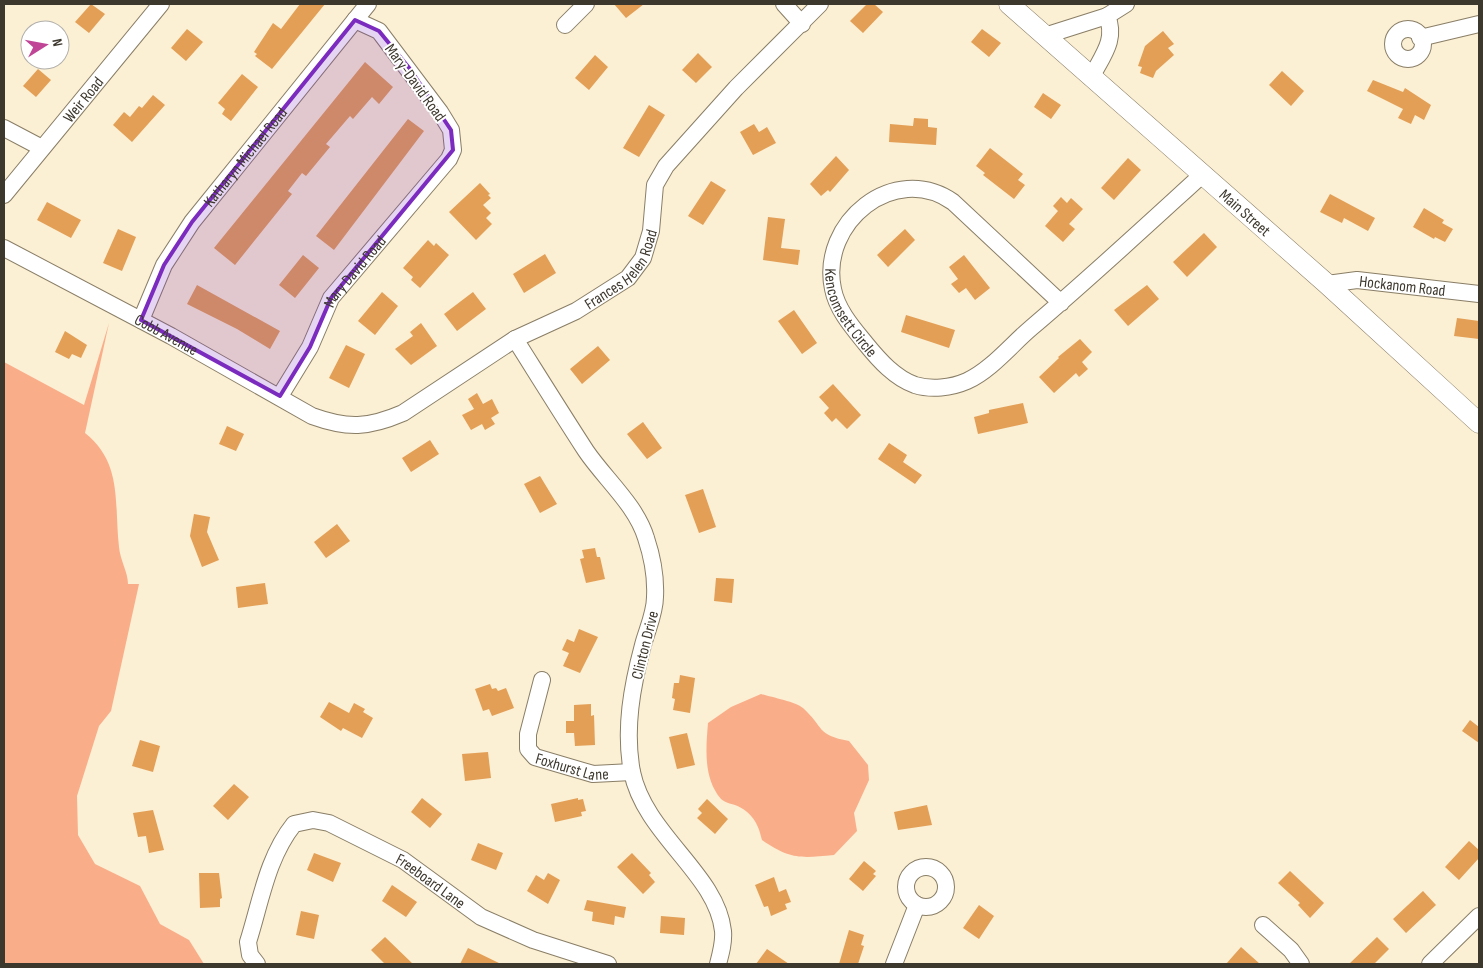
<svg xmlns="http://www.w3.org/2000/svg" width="1483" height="968" viewBox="0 0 1483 968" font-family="'Sofia Sans Condensed',sans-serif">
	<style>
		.green { fill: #faad89 }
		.building { fill: #e39f55 }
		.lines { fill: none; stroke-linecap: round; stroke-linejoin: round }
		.minor-casing { stroke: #897e66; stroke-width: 18 }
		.major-casing { stroke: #897e66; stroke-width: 21 }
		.minor { stroke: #fff; stroke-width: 16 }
		.major { stroke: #fff; stroke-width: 20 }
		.marked { fill: #7b2cbf; fill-opacity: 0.2; stroke: #7b2cbf; stroke-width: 4; stroke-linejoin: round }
		.labels { text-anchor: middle; stroke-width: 4; stroke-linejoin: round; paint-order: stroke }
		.street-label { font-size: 16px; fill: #3d382e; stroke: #fff }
	</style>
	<rect width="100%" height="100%" fill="#fbefd4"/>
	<path class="green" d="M109 323 85 433C123 463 114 504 119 547 120 560 128 572 128 584H139L111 711 99 726 77 796 78 835 95 864 140 886 160 924 189 940 204 964H4V362L84 405Z
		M761 694C771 697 796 702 803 708 824 727 816 735 849 741L868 765 869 780 854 813 857 831 834 855C801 858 791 860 762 840 758 823 752 812 735 805 731 804 724 802 721 799 703 778 706 748 708 723L731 707Z"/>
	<path class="building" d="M91 4 105 14 89 33 75 22Z
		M300 4H325L272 69 255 56 257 54 254 52 273 23 281 29Z
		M614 4H644L626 18Z
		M867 4H874L883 12 863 33 850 21Z
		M187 29 203 42 186 61 171 48Z
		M982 29 1001 43 989 57 971 42Z
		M1163 31 1174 44 1168 48 1174 55 1156 71 1153 78 1140 73 1142 67 1138 66 1145 46Z
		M698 53 712 67 696 83 682 70Z
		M595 55 608 67 589 90 575 78Z
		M365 62 393 87 379 104 372 97 353 119 350 116 326 144 330 147 306 176 302 173 288 191 292 194 235 265 214 248Z
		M38 69 51 80 36 97 23 86Z
		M1282 71 1304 91 1291 106 1269 85Z
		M242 74 258 87 231 121 222 114 225 109 218 103Z
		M1373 80 1403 92 1405 88 1431 105 1424 120 1415 115 1411 124 1398 118 1403 109 1367 91Z
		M1043 93 1061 105 1051 119 1034 107Z
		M153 95 165 105 132 142 113 125 124 112 130 117 139 106 142 108Z
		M649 105 665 115 639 157 623 148Z
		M914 118 928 119V127L937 128 936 145 889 142 890 124 913 126Z
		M408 119 424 131 334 250 316 236Z
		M754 124 759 132 767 127 776 143 753 155 740 132Z
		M990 148 1023 174 1018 180 1025 185 1014 199 983 175 985 173 976 166Z
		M836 156 849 170 830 192 828 190 821 196 810 184Z
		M1128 158 1141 170 1114 200 1101 188Z
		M711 181 726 190 703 225 688 216Z
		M480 183 490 194 488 195 491 198 483 205 491 213 486 218 492 224 476 240 449 212Z
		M1330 194 1375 218 1368 231 1344 218 1342 223 1320 212Z
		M1061 197 1067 203 1071 198 1083 209 1069 224 1075 229 1063 242 1045 226 1058 211 1053 206Z
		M47 202 81 220 71 238 37 220Z
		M1424 208 1444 220 1442 223 1453 229 1445 242 1435 237 1434 239 1413 227Z
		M768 217 785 219 781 248 800 250 798 265 763 260Z
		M118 229 136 237 122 271 103 263Z
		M905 229 915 240 888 267 877 255Z
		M1204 233 1217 247 1187 277 1173 262Z
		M428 240 434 246 436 243 449 255 420 288 411 280 413 277 403 268Z
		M545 254 556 273 524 293 513 274Z
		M303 255 319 268 295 298 279 285Z
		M964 255 990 288 975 300 966 288 959 293 951 284 958 279 949 267Z
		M197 285 280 331 270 349 237 329 187 304Z
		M1147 285 1159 299 1128 326 1114 310Z
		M382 292 398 306 375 335 358 321Z
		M473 292 486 309 457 331 444 314Z
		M794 310 817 343 802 354 778 321Z
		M906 315 955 330 949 348 901 332Z
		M1457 318 1479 321V339L1454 336Z
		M421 323 437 346 411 365 395 349 413 336 410 332Z
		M65 331 87 345 81 358 72 354 69 359 55 352Z
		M1080 339 1092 352 1082 362 1088 369 1079 377 1076 373 1054 393 1039 377 1059 358 1058 357Z
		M346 345 365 354 349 388 329 378Z
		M598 346 610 360 582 384 570 369Z
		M833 384 861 415 847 429 836 418 832 422 824 413 829 408 819 397Z
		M477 393 483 404 492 399 499 413 491 418 495 424 485 430 482 424 471 430 462 415 474 409 468 399Z
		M1023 403 1028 423 978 434 974 417 989 413V410Z
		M643 422 662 448 647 459 627 434Z
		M227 426 244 434 236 451 219 444Z
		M430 440 439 454 411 472 402 458Z
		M889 443 907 455 903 462 922 475 915 484 878 459Z
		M540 476 557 504 540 513 524 484Z
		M703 489 716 527 699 533 685 495Z
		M194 514 210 517 207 532 219 560 202 567 190 536Z
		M337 524 350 541 326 558 314 542Z
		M595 548 597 557H600L605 579 586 583 580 559 584 558 582 550Z
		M716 578 734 579 732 603 714 601Z
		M265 583 268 604 238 608 236 587Z
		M579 629 598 637 580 673 563 666 569 653 562 650 567 639 574 642Z
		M680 675 695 678 690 713 673 710 675 699 672 698 674 683H679Z
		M490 684 492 689 496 688 498 691 506 688 514 708 492 716 489 709 483 711 475 689Z
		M329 702 349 713 354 703 365 709 363 712 373 718 362 738 343 728 341 731 320 717Z
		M591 704V716L594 715 595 745 575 746 574 733H566V721H574V705Z
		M1470 720 1479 727V743L1462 731Z
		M687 733 695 765 677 769 669 737Z
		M140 740 160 746 153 772 132 766Z
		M488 752 491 778 465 781 462 754Z
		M234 784 249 797 228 820 213 806Z
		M422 798 442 814 430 828 411 812Z
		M578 798V800L583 799 586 811 581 812 582 816 555 822 551 804Z
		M707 799 728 819 715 834 697 818 702 813 698 809Z
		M927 805 932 825 898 830 894 812Z
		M153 810 164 850 149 853 146 836 138 837 133 813Z
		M1469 841 1479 850V858L1459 880 1445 867Z
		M478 843 503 853 496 870 471 860Z
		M314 853 341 863 333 882 307 870Z
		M632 853 651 873 649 875 655 882 643 894 617 867Z
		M864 861 876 871 873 874 876 876 863 891 849 879Z
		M1290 871 1324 903 1310 918 1298 905 1300 903 1278 883Z
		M199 873H219L222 898 220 899V907L200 908Z
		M548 873 560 880 548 904 527 891 536 875 544 880Z
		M774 877 779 892 786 889 791 902 785 904 787 909 771 916 768 906 764 907 755 885Z
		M392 885 417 902 406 917 382 901Z
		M1423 891 1436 905 1406 933 1393 919Z
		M587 900 626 907 624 918 615 916 614 925 592 921 593 912 584 910Z
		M979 905 994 916 979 939 963 928Z
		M301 911 319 915 314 939 296 935Z
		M661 916 685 918 684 935 660 933Z
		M849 930 864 935 861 945 864 946 858 964H839Z
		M385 937 413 964H385L371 950Z
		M1377 937 1389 949 1374 964H1349Z
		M1241 947 1260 964H1226Z
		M468 948 501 964H460Z
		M767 949 789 964H756Z"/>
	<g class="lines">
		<g class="minor-casing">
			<g id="minor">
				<path d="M784 4 802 24"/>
				<path d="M565 25 586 4"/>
				<circle cx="1408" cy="44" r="15"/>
				<path d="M1044 36 1107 16 1126 4"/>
				<path d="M1420 38 1479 24"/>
				<path d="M1091 78C1102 56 1117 40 1107 16"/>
				<path d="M4 128 42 148"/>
				<path id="s1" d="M4 195 161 4"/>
				<path id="s2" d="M4 248 171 336 312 416C348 429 368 428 403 413L515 339 576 311 628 278 643 258 651 231 655 185 666 166 736 88 820 4"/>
				<path id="s3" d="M1327 284 1357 280 1479 294"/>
				<path id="s4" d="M1061 303 953 202C894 161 819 223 833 289 837 310 853 328 866 344 879 360 895 378 915 385 931 390 951 388 967 381 991 370 1011 345 1031 328 1090 278 1146 226 1203 174"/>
				<path id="s5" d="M141 320 164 265 192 222 368 4"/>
				<path d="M515 339C539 377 562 414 586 451 605 479 636 505 646 538 652 556 656 578 655 597 655 613 647 630 643 645 632 686 624 729 632 772 645 835 717 874 723 931 724 942 721 953 718 964"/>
				<path id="s6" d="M280 396 310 347 331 298 449 159 453 150 451 130 440 112 379 31 355 20"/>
				<path id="s7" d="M542 680 528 734V749L535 757 593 774 632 772"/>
				<circle cx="926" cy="887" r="20"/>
				<path d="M1263 925 1291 950 1301 964"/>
				<path id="s8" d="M257 964 250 955 248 942C261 901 267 858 294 824L313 820 329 823 403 860 481 917 533 940 608 964"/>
				<path d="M894 964 917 905"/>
				<path d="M1430 964 1479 916"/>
			</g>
		</g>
		<g class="major-casing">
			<g id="major">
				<path id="s9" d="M1009 4 1327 284 1479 423"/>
			</g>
		</g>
		<use href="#minor" class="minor"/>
		<use href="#major" class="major"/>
	</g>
	<path class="marked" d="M355 20 379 31 410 69 451 130 453 150 331 298 310 347 280 396 141 320 164 265 192 222Z"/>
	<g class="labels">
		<g class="street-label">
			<text transform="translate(416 82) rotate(54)" y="6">Mary-David Road</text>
			<text dy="6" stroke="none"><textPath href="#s1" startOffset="124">Weir Road</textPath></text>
			<text dy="6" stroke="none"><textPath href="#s5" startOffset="195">Katharyn Michael Road</textPath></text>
			<text dy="6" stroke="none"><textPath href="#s9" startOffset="315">Main Street</textPath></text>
			<text dy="6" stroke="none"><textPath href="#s2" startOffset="710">Frances Helen Road</textPath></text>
			<text dy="6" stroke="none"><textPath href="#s6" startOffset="146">Mary David Road</textPath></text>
			<text dy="6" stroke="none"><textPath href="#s3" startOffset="76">Hockanom Road</textPath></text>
			<text dy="6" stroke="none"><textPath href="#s4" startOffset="365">Kencomsett Circle</textPath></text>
			<text dy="6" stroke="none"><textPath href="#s2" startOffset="184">Cobb Avenue</textPath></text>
			<text transform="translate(644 645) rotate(-76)" y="6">Clinton Drive</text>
			<text dy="6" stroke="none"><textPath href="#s7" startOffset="120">Foxhurst Lane</textPath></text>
			<text dy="6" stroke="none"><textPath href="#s8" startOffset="305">Freeboard Lane</textPath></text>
		</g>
	</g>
	<rect width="1483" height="968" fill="none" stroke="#3d382e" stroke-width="10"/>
	<g transform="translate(45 45) rotate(79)"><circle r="24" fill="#ffffff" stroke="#b1afab"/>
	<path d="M0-4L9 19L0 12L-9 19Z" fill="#c04597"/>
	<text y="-8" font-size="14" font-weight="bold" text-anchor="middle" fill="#3d382e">N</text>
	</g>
</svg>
